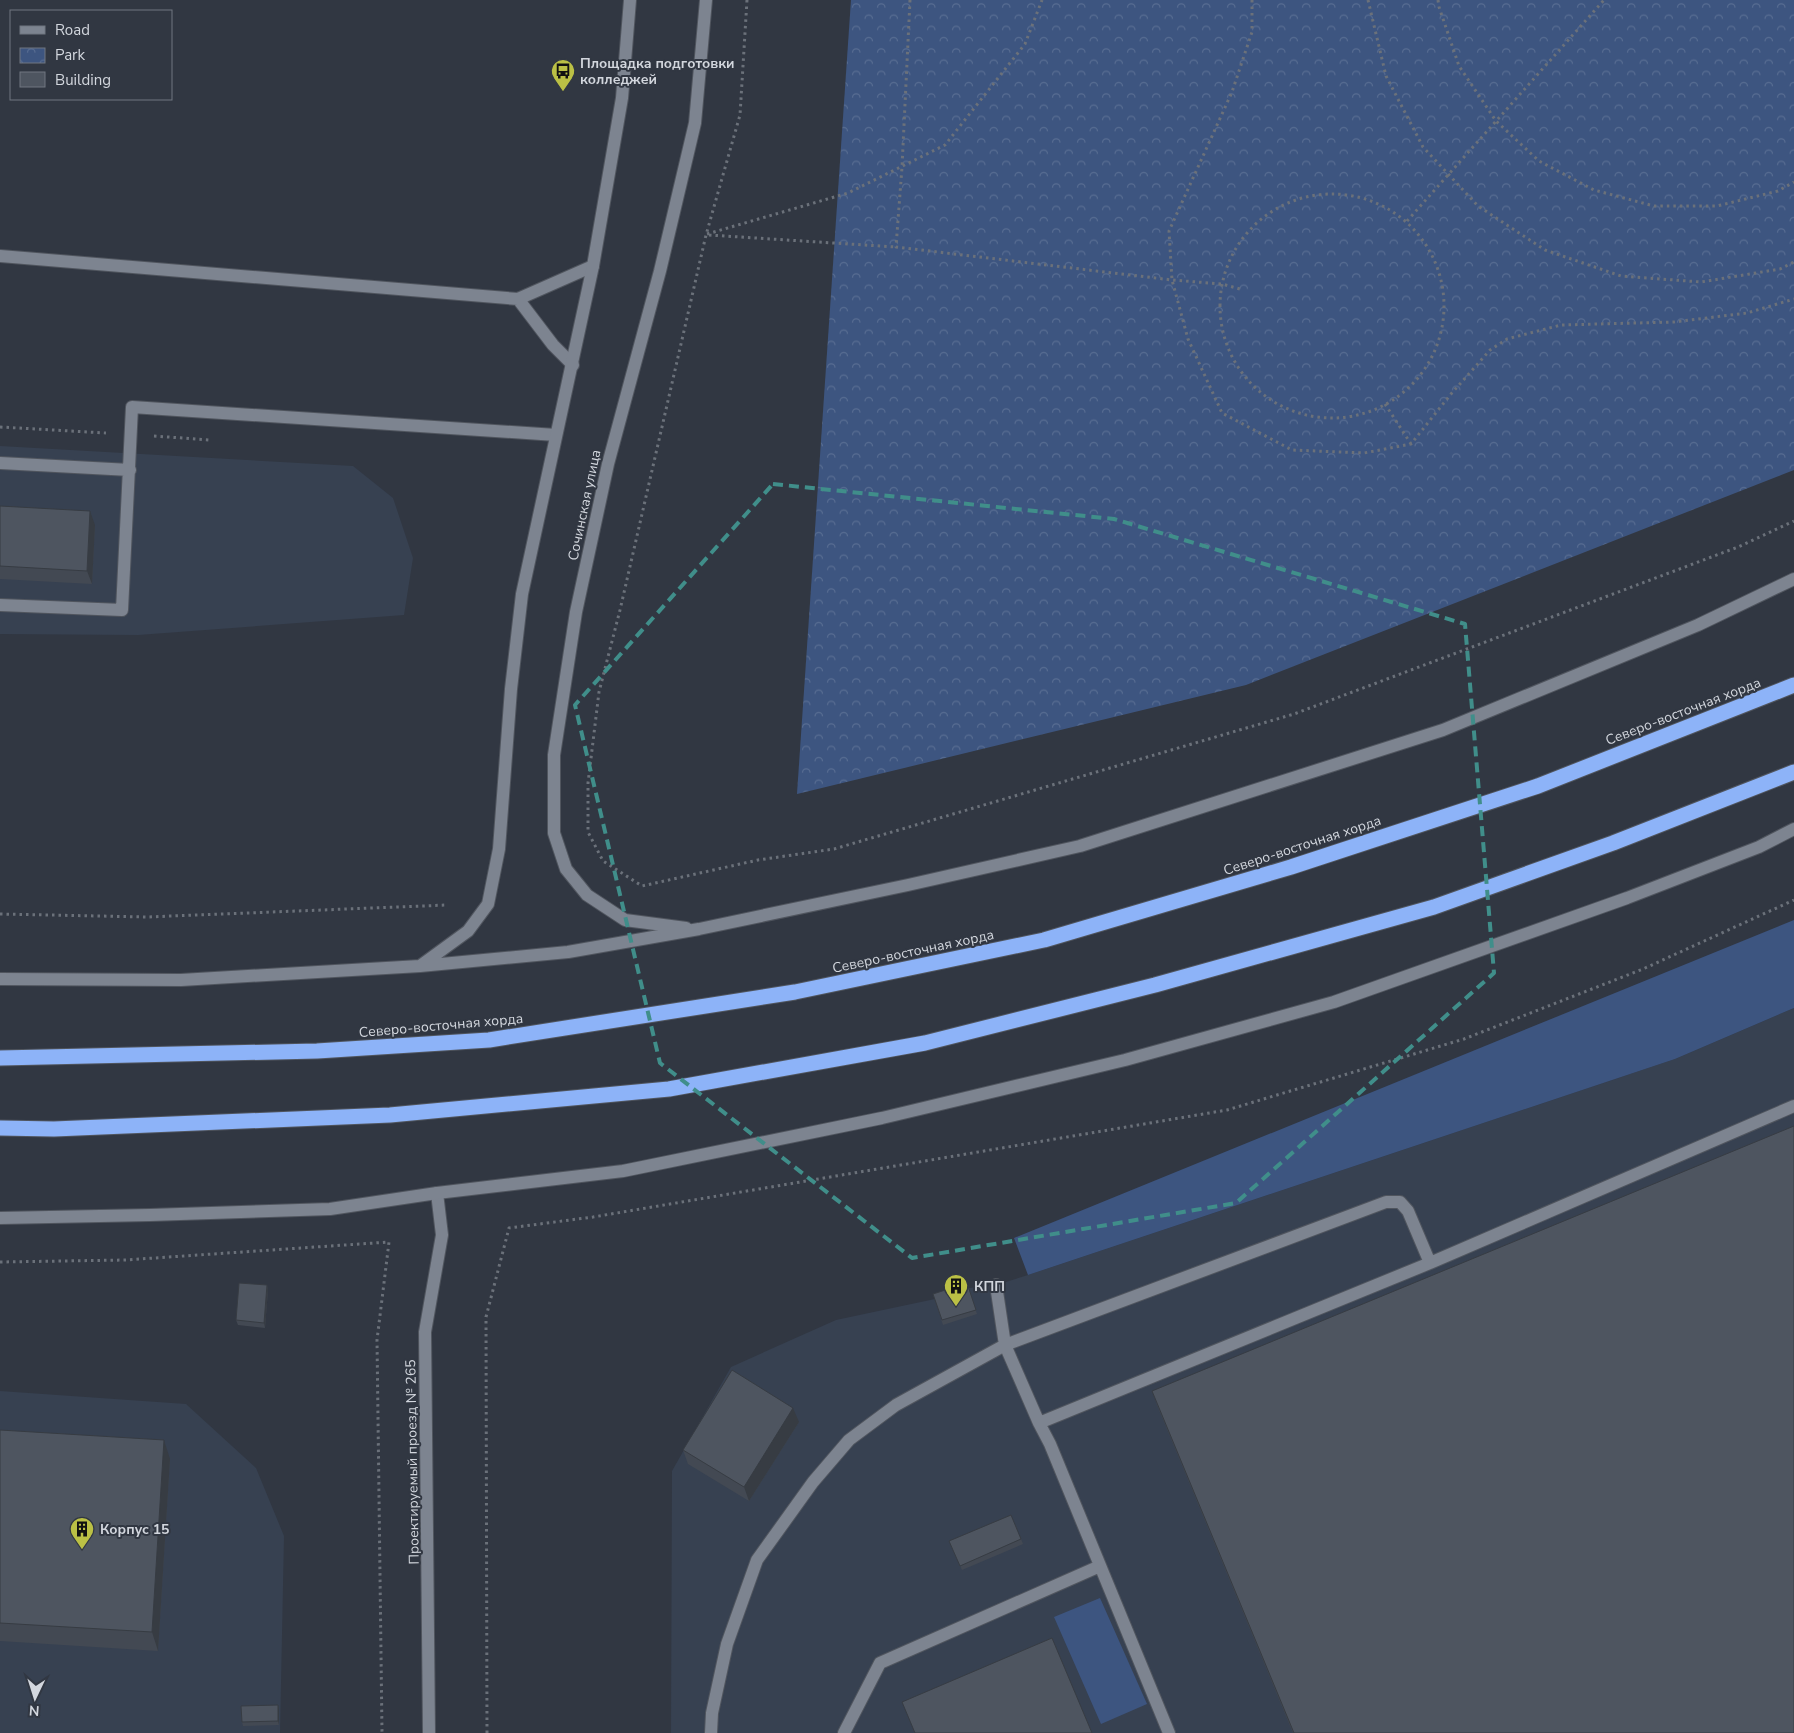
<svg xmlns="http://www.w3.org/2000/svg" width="1794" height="1733" viewBox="0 0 1794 1733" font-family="'Nunito Sans',sans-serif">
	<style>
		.built { fill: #374151 }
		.green { fill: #3d5580 }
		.park { fill: url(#park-crowns) }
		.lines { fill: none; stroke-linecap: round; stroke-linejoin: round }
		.lane-casing { stroke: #50555e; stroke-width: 14 }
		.street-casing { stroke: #50555e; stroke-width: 14 }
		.secondary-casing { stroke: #50555e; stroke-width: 14 }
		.highway-casing { stroke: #50555e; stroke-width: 17 }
		.path { stroke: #6b717a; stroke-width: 3; stroke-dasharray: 2.5 4; stroke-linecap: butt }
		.lane { stroke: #7d8490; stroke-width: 12 }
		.street { stroke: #7d8490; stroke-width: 12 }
		.secondary { stroke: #7d8490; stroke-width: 12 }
		.highway { stroke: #8db3f8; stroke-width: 15 }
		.wall { fill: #434953 }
		.shaded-wall { fill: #373c43 }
		.building { fill: #4e5560; stroke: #373c43 }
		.marked { fill: none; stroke: #408e8a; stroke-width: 4; stroke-dasharray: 10 6; stroke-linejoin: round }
		.labels { text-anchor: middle; stroke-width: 4; stroke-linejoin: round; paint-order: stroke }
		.poi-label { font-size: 14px; font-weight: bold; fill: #d2d6dd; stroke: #313742; text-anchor: start }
		.street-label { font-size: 14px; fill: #d2d6dd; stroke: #313742 }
	</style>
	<defs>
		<pattern id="park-crowns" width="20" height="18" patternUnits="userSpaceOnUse" patternTransform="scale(1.25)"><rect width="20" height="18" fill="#3d5580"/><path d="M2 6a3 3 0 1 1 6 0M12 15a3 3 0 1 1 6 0" fill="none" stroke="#586d92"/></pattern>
	</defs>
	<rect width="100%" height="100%" fill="#313742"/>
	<path class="built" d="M0 446 353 466 393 498 413 558 404 615 138 635 0 634Z
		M1794 1008V1733H671L672 1471 731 1367 836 1320 935 1299 969 1288 996 1285 1028 1275 1675 1059Z
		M0 1391 186 1404 256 1468 284 1536 280 1733H0Z"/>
	<path class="green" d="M1794 920V1008L1675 1059 1028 1275 1014 1238Z
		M1100 1598 1147 1704 1101 1724 1054 1617Z"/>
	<path class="park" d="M851 0H1794V470L1246 685 797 794Z"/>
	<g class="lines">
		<g class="lane-casing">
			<path id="lane" d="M0 256 518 299 593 266
				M518 299 553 345 573 365
				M0 463 130 470
				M0 605 122 610 132 407 556 435
				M996 1285 1005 1345 1039 1423 1050 1444 1169 1733
				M1039 1423 1430 1263
				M711 1733 712 1713 727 1644 757 1560 813 1482 849 1440 896 1405 1005 1345 1386 1202H1400L1408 1211 1430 1263 1794 1106
				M844 1733 880 1663 1100 1566"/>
		</g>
		<g class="street-casing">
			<path id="street" d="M429 1733 425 1332 442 1235 437 1193"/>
		</g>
		<g class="secondary-casing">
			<path id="secondary" d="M686 928 625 920 587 895 566 869 554 833V755L576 612 608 464 660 271 695 123 706 0
				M420 966 468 931 488 904 499 849 511 689 522 594 593 266 622 98 630 0
				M0 979 181 980 420 966 568 952 699 929 908 885 1080 846 1443 730 1698 625 1794 579
				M0 1218 150 1215 330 1209 437 1193 623 1171 882 1118 1125 1060 1334 1002 1627 898 1759 847 1794 829"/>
		</g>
		<g class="highway-casing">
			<path id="highway" d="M0 1058 317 1051 489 1040 795 992 1044 940 1291 867 1538 786 1794 685
				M0 1128 54 1129 390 1115 669 1089 925 1043 1155 985 1434 907 1613 843 1794 772"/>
		</g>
		<path class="path" d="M747 0 740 115 706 235 620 610 599 692 588 783V832L603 861 642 886 758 860 834 849 1294 714 1738 547 1794 521
			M910 0 902 167 896 247 1172 280 1222 284 1240 289
			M1252 0V32L1232 92 1169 231 1172 280 1188 339 1222 413 1292 450 1364 453 1411 444 1451 394 1490 350 1507 339 1561 325 1674 322 1747 313 1794 299
			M1368 0 1386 76 1423 147 1478 206 1545 250 1621 276 1701 282 1780 269 1794 262
			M1438 0 1439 7 1459 66 1496 121 1539 161 1594 190 1654 206H1717L1778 191 1794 182
			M1220 306a112 112 0 1 1 224 0a112 112 0 1 1-224 0Z
			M1407 221 1604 0
			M707 234 848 193 945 145 1025 44 1042 0
			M709 235 896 247
			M1385 404 1411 444
			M0 427 106 433
			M154 436 210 440
			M0 914 147 917 447 905
			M0 1262 125 1260 389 1242 377 1340 382 1733
			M487 1733 486 1317 509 1228 593 1217 1227 1110 1464 1039 1643 969 1794 900"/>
		<use href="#lane" class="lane"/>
		<use href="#street" class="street"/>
		<use href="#secondary" class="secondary"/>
		<use href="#highway" class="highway"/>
	</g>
	<path class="wall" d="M0 506 95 525 92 584 0 579Z
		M967 1283 977 1314 943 1325 933 1294Z
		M267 1285 268 1290 265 1328 238 1325 236 1320Z
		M1152 1391 1794 1733H1293L1157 1405Z
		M799 1422 749 1501 688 1464 683 1450Z
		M0 1430 170 1459 158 1651 0 1641Z
		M1021 1539 1023 1544 962 1570 951 1546Z
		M278 1705 279 1710V1725L243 1726 242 1722Z"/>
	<path class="shaded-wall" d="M90 511 95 525 92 584 87 571Z
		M267 1285 268 1290 265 1328 264 1323Z
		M793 1408 799 1422 749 1501 744 1487Z
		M164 1440 170 1459 158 1651 152 1632Z
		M278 1705 279 1710V1725L278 1721Z"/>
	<path class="building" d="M0 506 90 511 87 571 0 566Z
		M1794 1126V1733H1294L1152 1391Z
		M239 1283 267 1285 264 1323 236 1320Z
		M967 1283 976 1310 942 1320 933 1294Z
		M732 1370 793 1408 744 1487 683 1450Z
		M0 1430 164 1440 152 1632 0 1623Z
		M1011 1515 1021 1539 960 1566 949 1541Z
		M1052 1638 1092 1733H915L902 1702Z
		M278 1705V1721L242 1722 241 1706Z"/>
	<path class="marked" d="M773 484 1114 519 1465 624 1494 973 1236 1203 912 1258 660 1063 575 705Z"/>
	<defs>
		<g id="bus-pin" transform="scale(1.25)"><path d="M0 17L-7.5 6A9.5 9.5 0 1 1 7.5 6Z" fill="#bbc045" stroke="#313742"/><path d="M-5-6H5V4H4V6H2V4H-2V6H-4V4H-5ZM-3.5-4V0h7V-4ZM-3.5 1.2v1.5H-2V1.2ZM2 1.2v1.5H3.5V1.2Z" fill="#111"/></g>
		<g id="building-pin" transform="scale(1.25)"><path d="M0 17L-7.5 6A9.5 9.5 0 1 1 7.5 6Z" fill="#bbc045" stroke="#313742"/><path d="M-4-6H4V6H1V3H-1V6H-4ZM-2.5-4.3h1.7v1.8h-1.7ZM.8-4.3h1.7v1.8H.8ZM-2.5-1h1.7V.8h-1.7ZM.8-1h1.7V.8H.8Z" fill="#111"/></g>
	</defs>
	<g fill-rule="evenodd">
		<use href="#bus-pin" x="563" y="71"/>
		<use href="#building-pin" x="956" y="1286"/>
		<use href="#building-pin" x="82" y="1529"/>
	</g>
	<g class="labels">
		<g class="poi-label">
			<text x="580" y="68">Площадка подготовки<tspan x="580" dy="16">колледжей</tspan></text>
			<text x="974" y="1291">КПП</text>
			<text x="100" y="1534">Корпус 15</text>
		</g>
		<g class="street-label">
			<text transform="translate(584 505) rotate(-78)" y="5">Сочинская улица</text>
			<text transform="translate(1683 711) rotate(-21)" y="5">Северо-восточная хорда</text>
			<text transform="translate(1302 845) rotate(-18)" y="5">Северо-восточная хорда</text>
			<text transform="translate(913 951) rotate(-12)" y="5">Северо-восточная хорда</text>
			<text transform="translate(441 1025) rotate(-5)" y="5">Северо-восточная хорда</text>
			<text transform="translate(412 1462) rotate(-91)" y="5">Проектируемый проезд № 265</text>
		</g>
	</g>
	<rect x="10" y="10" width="162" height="90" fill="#313742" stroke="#717780"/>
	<rect x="20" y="26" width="25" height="8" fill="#7d8490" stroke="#717780"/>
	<text x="55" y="35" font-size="15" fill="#d2d6dd">Road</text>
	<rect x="20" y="48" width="25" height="15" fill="url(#park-crowns)" stroke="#717780"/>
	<text x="55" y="60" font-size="15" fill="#d2d6dd">Park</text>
	<rect x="20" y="72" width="25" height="15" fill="#4e5560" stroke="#717780"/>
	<text x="55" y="85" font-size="15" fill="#d2d6dd">Building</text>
	<g transform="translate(35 1698) rotate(184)" stroke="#313742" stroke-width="4" paint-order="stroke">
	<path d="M0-4L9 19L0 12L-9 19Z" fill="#d2d6dd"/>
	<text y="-8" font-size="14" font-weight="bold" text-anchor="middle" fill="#d2d6dd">N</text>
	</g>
</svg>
